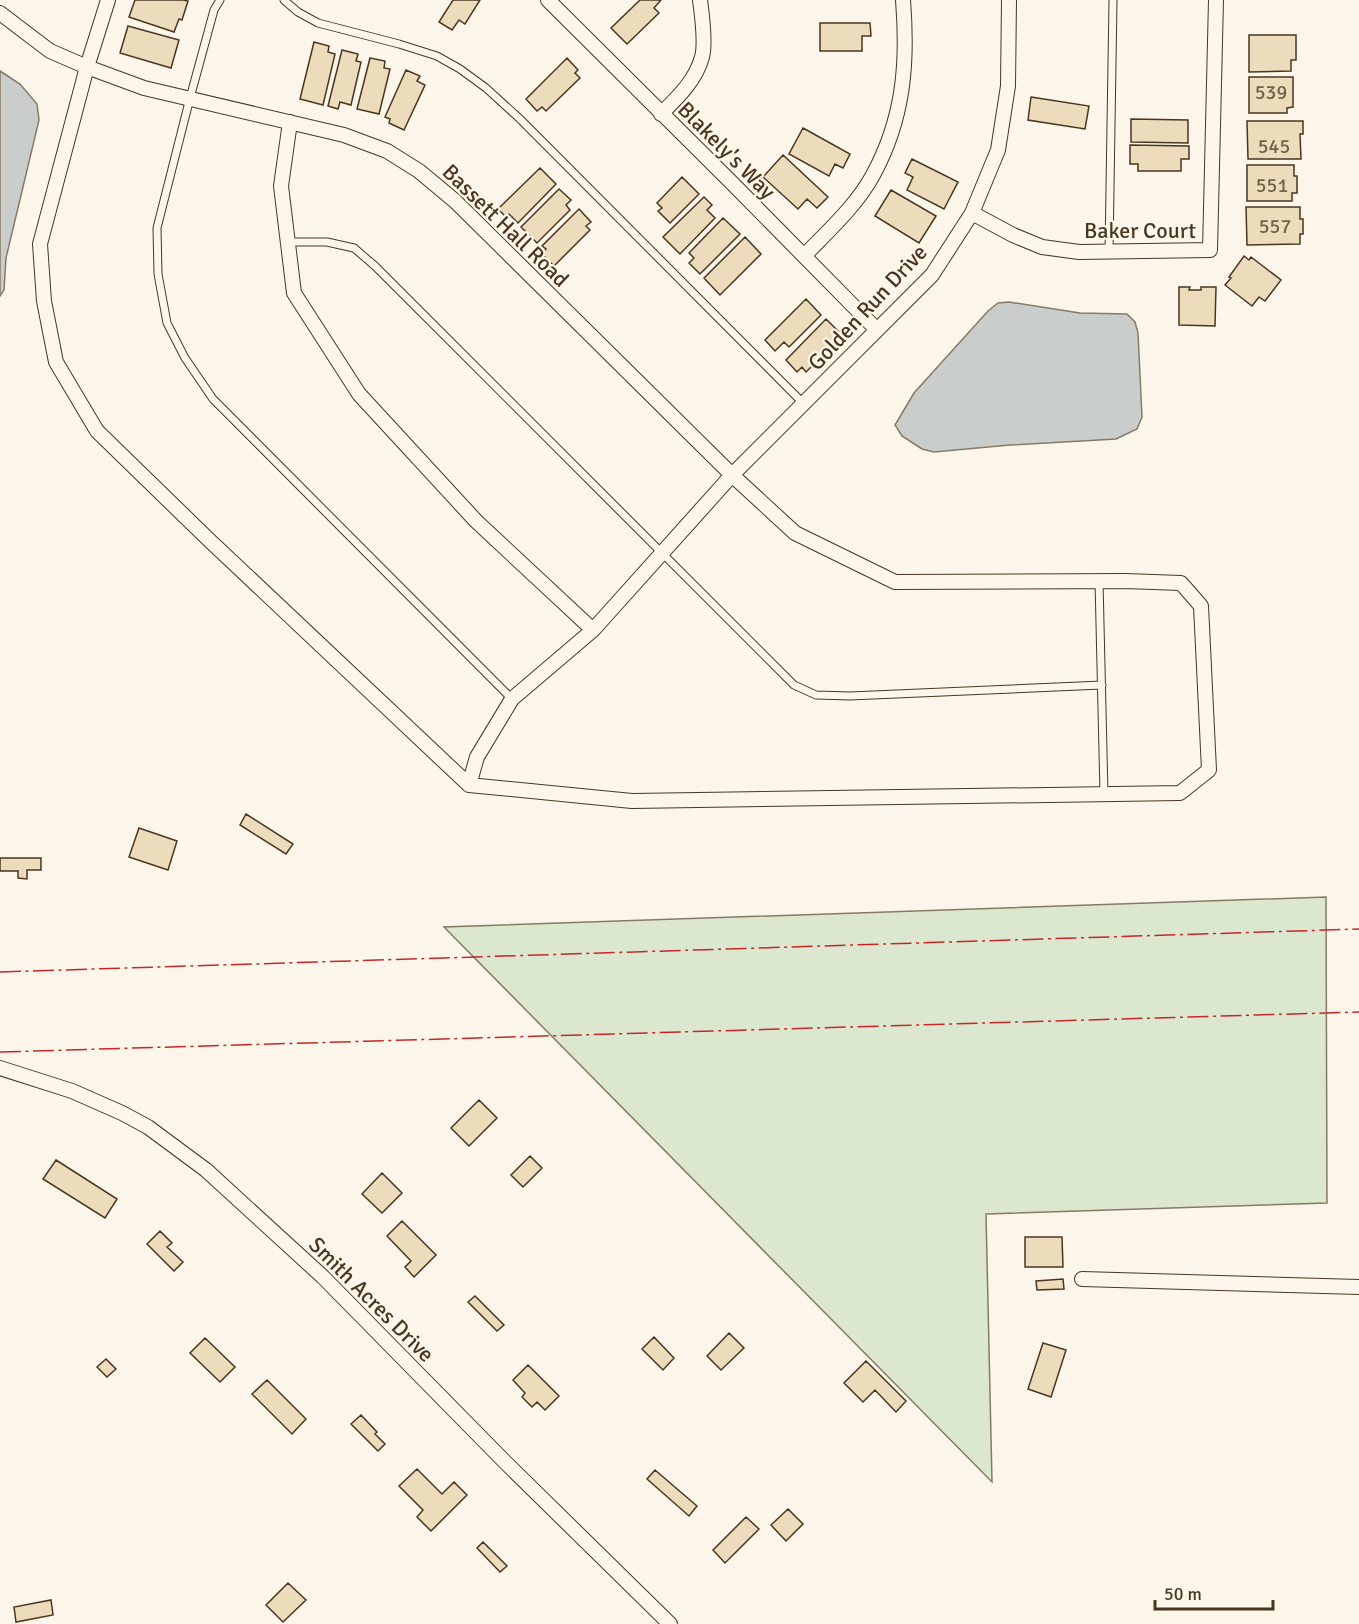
<svg xmlns="http://www.w3.org/2000/svg" width="1359" height="1624" viewBox="0 0 1359 1624" font-family="Signika,sans-serif">
	<style>
		.green { fill: #dce7d0; stroke: #887966; stroke-width: 1.5 }
		.water { fill: #c9cecd; stroke: #887966; stroke-width: 1.5 }
		.building { fill: #ecdcbc; stroke: #4a3520; stroke-width: 1.5 }
		.lines { fill: none; stroke-linecap: round; stroke-linejoin: round }
		.lane-casing { stroke: #4a3520; stroke-width: 9 }
		.street-casing { stroke: #4a3520; stroke-width: 16 }
		.lane { stroke: #fbf6e9; stroke-width: 7 }
		.street { stroke: #fbf6e9; stroke-width: 14 }
		.power { stroke: #c62828; stroke-width: 1.5; stroke-dasharray: 21 4.5 3 4.5; stroke-linecap: butt }
		.labels { text-anchor: middle; stroke-width: 4.5; stroke-linejoin: round; paint-order: stroke }
		.number-label { font-size: 20px; fill: #725f47 }
		.street-label { font-size: 22px; fill: #4a3520; stroke: #fbf6e9 }
	</style>
	<rect width="100%" height="100%" fill="#fbf6e9"/>
	<path class="green" d="M1326 897 1327 1203 986 1214 992 1482 444 927Z"/>
	<path class="water" d="M0 71 20 84 37 104 39 120 6 258 4 290 0 296Z
		M1009 302 1080 313 1127 314 1135 322 1138 333 1142 417 1137 429 1116 439 1010 445 934 452 922 449 902 436 895 425 914 393 988 311 998 303Z"/>
	<path class="building" d="M135 0H183L188 1 182 20 179 19 174 32 129 17Z
		M453 0H480L465 24 459 20 452 30 439 22Z
		M640 0H661L654 8 659 13 627 44 611 28Z
		M820 23H870L871 36H862V51H820Z
		M128 26 179 40 171 68 120 53Z
		M1249 35H1296V60H1291V71L1249 72Z
		M314 42 329 46 328 52 335 54 323 105 300 99Z
		M342 50 358 54 356 61 361 62 351 105 340 102 338 109 328 106Z
		M370 58 385 61 384 68 390 69 379 114 357 109Z
		M567 58 578 70 575 73 580 78 546 111 542 107 537 111 526 99Z
		M406 70 420 76 417 81 425 85 404 130 389 123 390 119 385 117Z
		M1249 77H1293V107L1287 108V113H1249Z
		M1031 97 1089 106 1085 129 1028 120Z
		M1131 119 1188 120V143L1131 142Z
		M1247 121H1303V134H1300L1301 159H1248Z
		M803 128 850 154 843 168 835 164 829 176 789 154Z
		M1130 145 1189 146V159H1181V171H1138V164H1130Z
		M783 155 828 197 817 208 807 199 798 209 763 177Z
		M912 159 958 182 944 209 907 190 913 177 905 173Z
		M1247 165H1294V176H1297V193H1292V201H1247Z
		M540 168 556 184 518 223 509 214 506 217 498 209Z
		M682 177 699 194 670 223 658 211 662 208 657 203Z
		M559 189 571 200 566 205 570 210 537 243 521 227Z
		M891 190 936 216 919 243 875 216Z
		M704 197 712 205 707 210 715 218 680 254 663 237Z
		M1246 207H1300V219H1303V234H1300V244L1247 245Z
		M579 209 591 222 586 226 590 230 554 266 542 254 546 249 542 246Z
		M723 218 740 234 700 274 689 263 694 258 689 253Z
		M745 237 761 254 720 295 704 278Z
		M1244 256 1249 260 1251 257 1281 280 1265 301 1259 297 1252 306 1225 285 1231 278 1229 277Z
		M1179 287H1190L1189 290H1201V287H1216L1215 326 1179 325Z
		M806 299 821 315 789 347 784 342 775 351 765 340Z
		M826 319 843 336 806 372 802 367 797 372 786 360Z
		M246 814 293 844 286 854 240 825Z
		M139 828 177 841 168 870 129 857Z
		M0 858H41V870H27V879L18 878V871H0Z
		M479 1100 497 1118 469 1146 451 1128Z
		M530 1156 542 1168 523 1187 511 1175Z
		M56 1160 117 1199 105 1218 43 1179Z
		M382 1173 402 1193 382 1213 362 1194Z
		M402 1221 436 1255 414 1277 405 1267 411 1261 387 1236Z
		M160 1231 172 1243 167 1247 183 1262 174 1271 147 1244Z
		M1025 1237H1062L1063 1267H1025Z
		M1063 1279 1064 1289 1037 1290 1036 1281Z
		M475 1296 504 1325 497 1331 468 1302Z
		M729 1333 744 1348 721 1370 707 1356Z
		M654 1337 674 1358 663 1370 642 1349Z
		M205 1338 235 1367 220 1382 190 1353Z
		M1043 1343 1066 1350 1051 1397 1028 1389Z
		M106 1359 116 1369 107 1377 97 1367Z
		M866 1361 906 1401 896 1412 875 1390 863 1402 844 1383Z
		M528 1365 559 1396 545 1410 537 1402 532 1407 522 1397 525 1393 513 1380Z
		M267 1380 306 1419 292 1434 252 1394Z
		M361 1415 377 1432 375 1434 385 1444 378 1451 351 1424Z
		M417 1469 442 1494 454 1482 467 1495 431 1531 417 1517 423 1510 399 1486Z
		M655 1470 697 1506 689 1516 647 1479Z
		M788 1509 803 1524 786 1541 771 1525Z
		M746 1517 759 1529 725 1563 713 1550Z
		M483 1542 507 1566 500 1572 477 1548Z
		M288 1583 306 1600 283 1622 266 1605Z
		M51 1600 53 1615 16 1622 14 1607Z"/>
	<g class="lines">
		<g class="lane-casing">
			<path id="lane" d="M220 0 214 10 190 98 157 228 158 274 167 323 185 358 213 399 512 699
				M284 0 298 12 318 23 399 44 437 56 460 69 486 88 520 119 804 404
				M288 242H327L354 248 375 266 794 685 816 695 850 696 1102 685
				M1109 251 1113 0
				M1099 581 1104 794"/>
		</g>
		<g class="street-casing">
			<path id="street" d="M548 0 733 184 877 330
				M0 13 50 51 87 67 144 88 344 135 387 151 419 171 455 201 732 475 795 533 895 582 1125 581 1181 583 1201 606 1209 770 1180 793 632 801 469 785 208 539 97 431 56 362 44 301 40 244 87 67 108 0
				M661 114C678 97 696 80 702 57 706 43 702 15 700 0
				M290 122 281 186 294 293 359 394 476 521 593 630
				M972 213 1013 235 1042 247 1079 252 1210 250 1216 0
				M804 256C828 231 857 205 873 175 904 118 908 63 903 0
				M469 785 477 757 512 699 593 630 732 475 932 275 972 213 998 150 1008 86 1009 0
				M0 1068 72 1091 122 1113 148 1127 206 1170 323 1277 505 1462 670 1624
				M1082 1279 1359 1287"/>
		</g>
		<use href="#lane" class="lane"/>
		<use href="#street" class="street"/>
		<path class="power" d="M0 972 1359 929
			M0 1052 1359 1012"/>
	</g>
	<g class="labels">
		<g class="number-label">
			<text x="1271" y="99">539</text>
			<text x="1274" y="153">545</text>
			<text x="1272" y="192">551</text>
			<text x="1275" y="233">557</text>
		</g>
		<g class="street-label">
			<text transform="translate(727 150) rotate(45)" y="8">Blakely's Way</text>
			<text transform="translate(506 225) rotate(44)" y="8">Bassett Hall Road</text>
			<text x="1140" y="238">Baker Court</text>
			<text transform="translate(867 307) rotate(-47)" y="8">Golden Run Drive</text>
			<text transform="translate(372 1299) rotate(45)" y="8">Smith Acres Drive</text>
		</g>
	</g>
	<path d="M1155 1600v9h118v-9" fill="none" stroke="#4a3520" stroke-width="3"/>
	<text x="1164" y="1600" font-size="18" fill="#4a3520" stroke="#fbf6e9" stroke-width="4.5" paint-order="stroke">50 m</text>
</svg>
